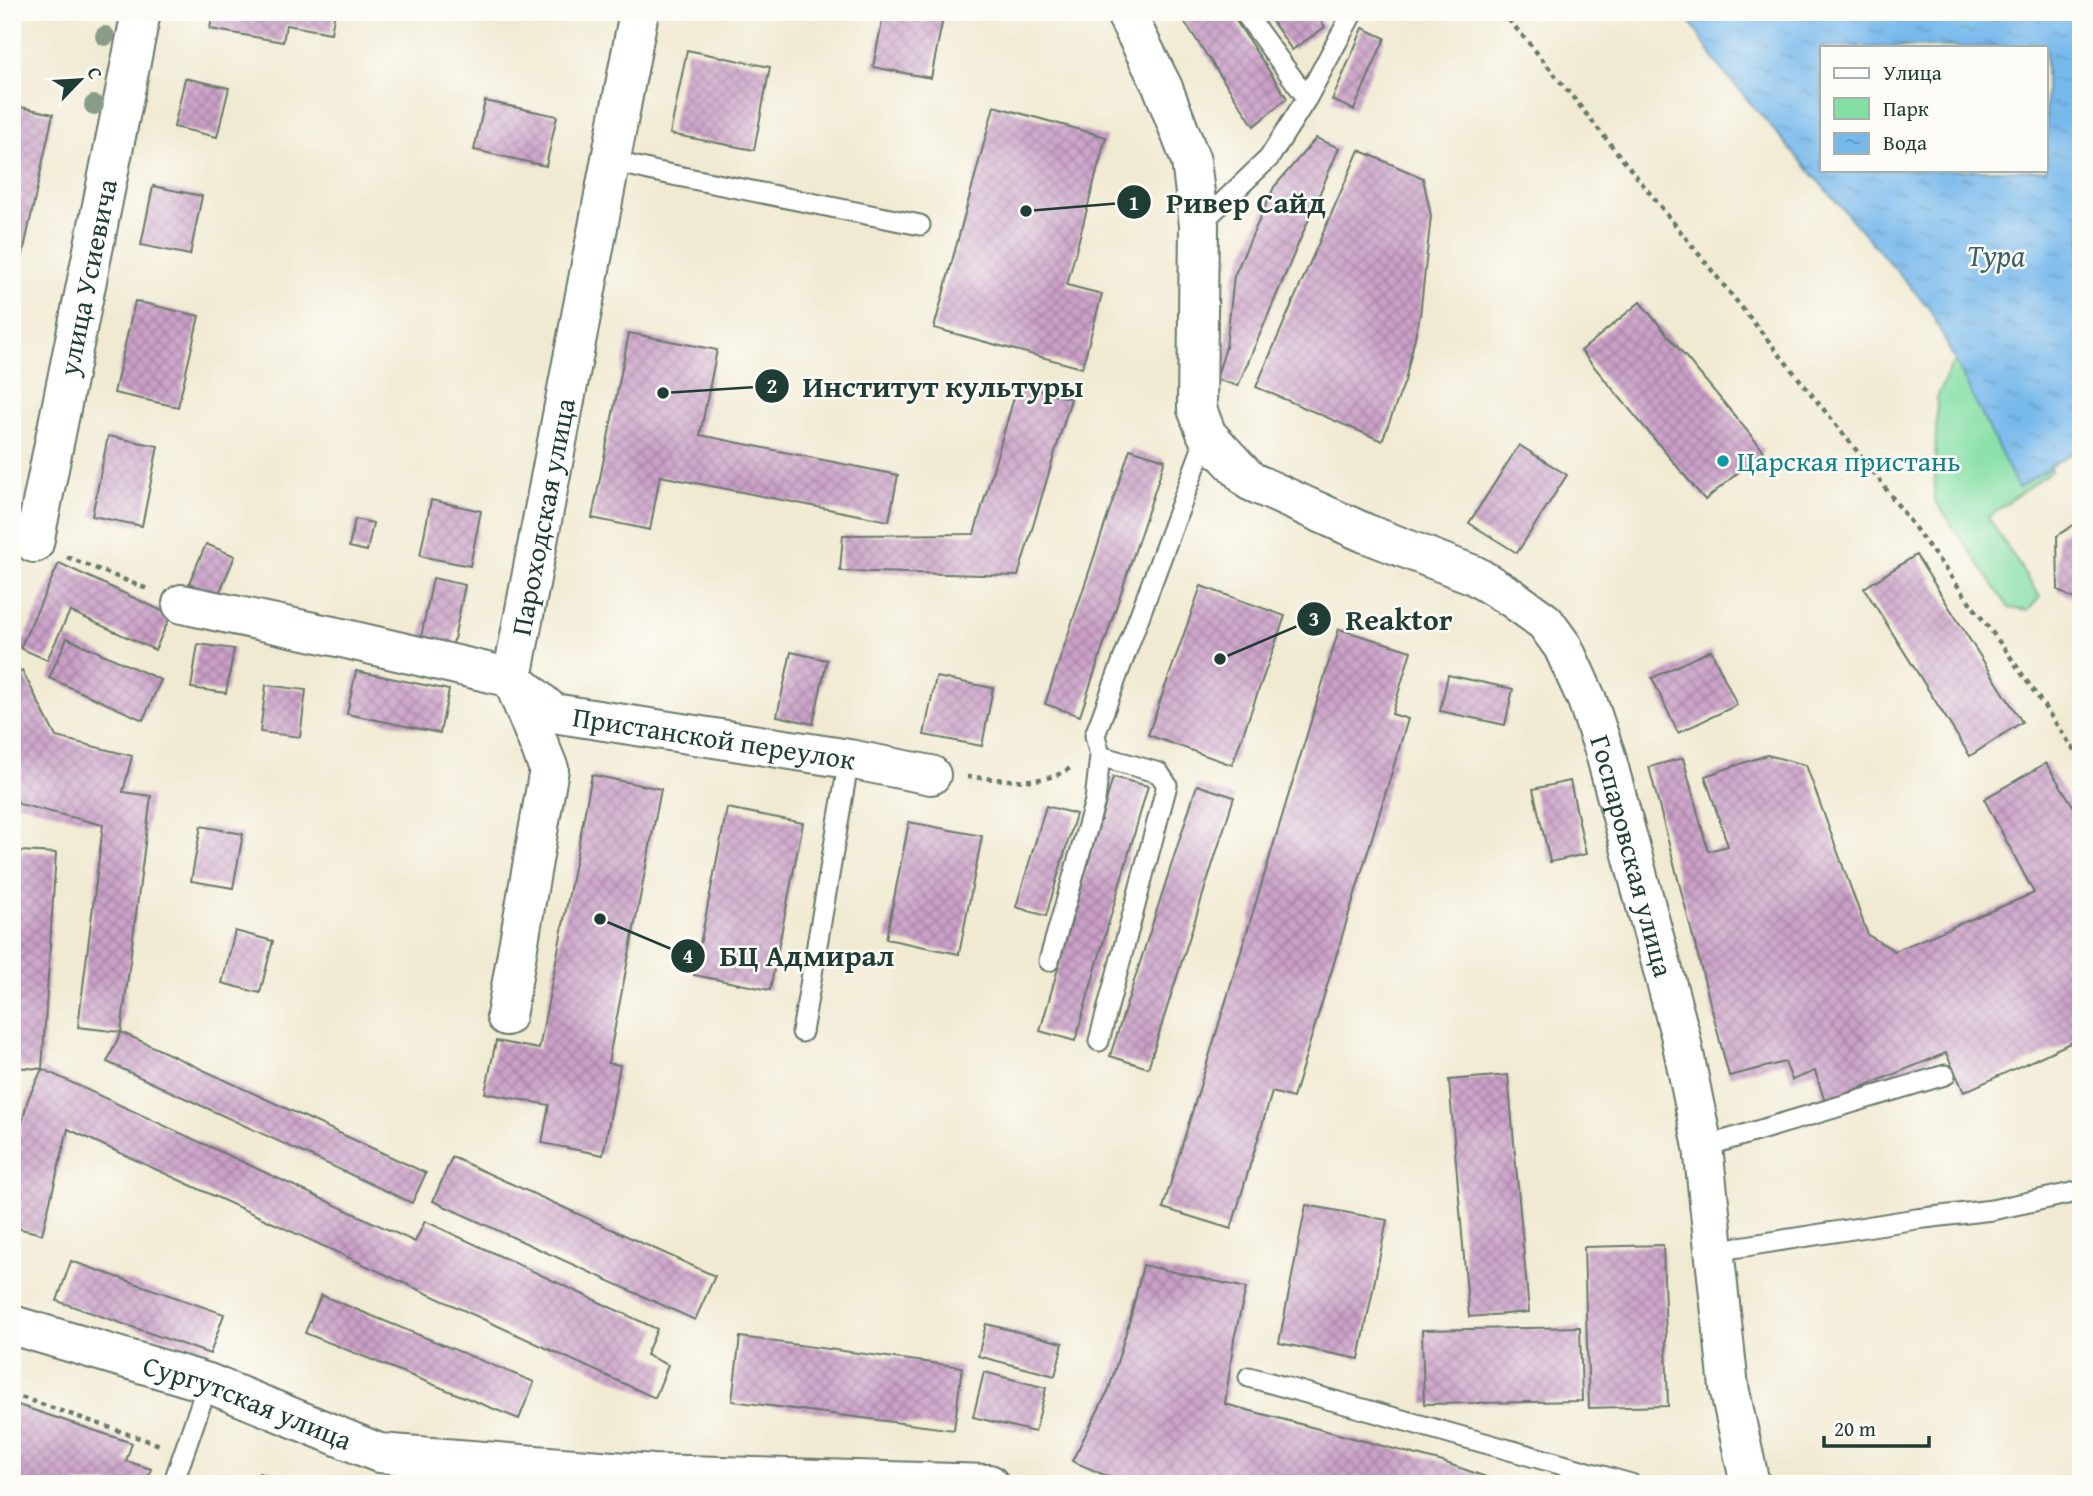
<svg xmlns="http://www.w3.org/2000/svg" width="2093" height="1496" viewBox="0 0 2093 1496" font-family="'Gentium Book Plus',serif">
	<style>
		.green { fill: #85dfa5; stroke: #528e6c; stroke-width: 2 }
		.water { fill: url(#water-ripples); stroke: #4c7b90; stroke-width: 2; fill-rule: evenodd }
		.building { fill: url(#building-cross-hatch) }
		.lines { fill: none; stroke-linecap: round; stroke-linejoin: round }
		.lane-casing { stroke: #687a6b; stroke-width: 23 }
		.street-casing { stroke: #687a6b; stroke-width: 42 }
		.path { stroke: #687a6b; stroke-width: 4.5; stroke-dasharray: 5 5; stroke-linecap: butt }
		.lane { stroke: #fff; stroke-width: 19 }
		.street { stroke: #fff; stroke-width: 38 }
		.tree { fill: #889c88 }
		.culture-dot { fill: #0f9aa8; stroke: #fdfcf7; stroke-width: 2.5 }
		.labels { text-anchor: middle; stroke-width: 5; stroke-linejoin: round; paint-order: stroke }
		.street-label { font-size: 28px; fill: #1f3d34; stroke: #fdfcf7 }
		.culture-label { font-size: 28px; fill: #0d838f; stroke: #fdfcf7; text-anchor: start }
		.water-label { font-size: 30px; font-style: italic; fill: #3a626b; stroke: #fdfcf7 }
		.leader { fill: none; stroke: #1f3d34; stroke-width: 2.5 }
		.callout-dot { fill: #1f3d34; stroke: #fdfcf7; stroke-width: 2.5 }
		.mark-label { font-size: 21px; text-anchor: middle; font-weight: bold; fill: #fff }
		.callout-label { font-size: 30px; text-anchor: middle; font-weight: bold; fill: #1f3d34; stroke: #fdfcf7; stroke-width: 5; stroke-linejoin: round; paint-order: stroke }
	</style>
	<defs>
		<pattern id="water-ripples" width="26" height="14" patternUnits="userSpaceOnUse" patternTransform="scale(1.75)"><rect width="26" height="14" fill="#78b9ec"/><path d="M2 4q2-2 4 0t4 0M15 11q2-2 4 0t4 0" fill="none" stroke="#6298c0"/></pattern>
		<pattern id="building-cross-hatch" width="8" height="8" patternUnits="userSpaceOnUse" patternTransform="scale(1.75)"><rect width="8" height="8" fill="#cba0c8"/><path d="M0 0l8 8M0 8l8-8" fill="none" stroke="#a484a3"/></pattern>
	</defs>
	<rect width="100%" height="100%" fill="#fdfcf7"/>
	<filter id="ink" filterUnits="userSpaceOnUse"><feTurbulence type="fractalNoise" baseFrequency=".0143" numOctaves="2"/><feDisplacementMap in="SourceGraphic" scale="14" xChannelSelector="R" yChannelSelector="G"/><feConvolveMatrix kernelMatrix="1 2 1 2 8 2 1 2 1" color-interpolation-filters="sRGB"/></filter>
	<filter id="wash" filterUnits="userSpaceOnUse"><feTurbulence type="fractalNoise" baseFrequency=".00686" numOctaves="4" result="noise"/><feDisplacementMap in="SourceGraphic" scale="28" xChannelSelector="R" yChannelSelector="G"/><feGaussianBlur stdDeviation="1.57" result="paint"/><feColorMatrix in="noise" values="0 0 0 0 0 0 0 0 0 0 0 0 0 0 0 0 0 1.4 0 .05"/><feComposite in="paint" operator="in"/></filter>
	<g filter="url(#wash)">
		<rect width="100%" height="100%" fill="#f1ead2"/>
		<path class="green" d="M1966 357H1987L2051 471 1988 517 2040 597 2028 611 2009 608 1934 499 1937 398 1951 366Z"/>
		<path class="water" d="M1684 12H2081V447L2018 488 1929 308 1719 67ZM1822 47H2046V170H1822Z"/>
		<g id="blocks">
			<path class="building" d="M213 12H335L331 33 286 25 283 42 210 29Z
				M884 12H913L943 18 931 78 873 67Z
				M1178 12H1230L1287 98 1254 126Z
				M1266 12H1315L1325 27 1292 50Z
				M1363 28 1385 38 1354 110 1332 100Z
				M687 50 770 67 754 150 670 134Z
				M185 78 229 88 217 137 174 127Z
				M485 101 557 116 546 166 474 150Z
				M12 105 53 114 13 300H12Z
				M994 106 1106 137 1067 285 1102 294 1082 368 934 328Z
				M1316 138 1339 148 1238 386 1216 379 1226 347 1234 276 1274 187Z
				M1359 150 1423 178 1431 216 1420 315 1405 381 1382 441 1256 387Z
				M153 186 202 196 190 255 141 245Z
				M135 301 199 316 178 407 114 393Z
				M1640 302 1764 451 1705 500 1581 351Z
				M629 333 717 350 700 435 898 475 889 521 660 476 650 530 592 518Z
				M1018 384 1071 399 1018 576 840 571 843 535 974 534Z
				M108 436 158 446 142 526 92 516Z
				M1519 445 1567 475 1517 553 1469 523Z
				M1130 449 1165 460 1080 716 1045 704Z
				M431 500 481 511 470 566 420 556Z
				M355 519 373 523 367 551 349 547Z
				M2081 520V603L2058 590 2057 536Z
				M206 544 235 556 218 596 189 583Z
				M1916 555 2022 722 1970 756 1864 588Z
				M59 563 171 615 155 650 70 611 47 660 20 648Z
				M433 578 465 585 452 649 420 642Z
				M1201 586 1285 616 1232 765 1148 735Z
				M1339 629 1411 651 1392 714 1408 719 1293 1098 1272 1092 1231 1229 1163 1208Z
				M67 638 161 680 143 720 49 678Z
				M198 644 234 649 226 693 191 688Z
				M1711 650 1737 705 1678 733 1652 678Z
				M791 652 827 660 813 724 777 716Z
				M22 670 56 737 132 756 123 792 151 796 121 1032 426 1173 412 1203 107 1062 121 1032 78 1027 103 825 19 804 12 791V675Z
				M356 671 449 690 440 733 347 714Z
				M1448 675 1513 689 1505 725 1440 711Z
				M936 677 993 688 982 746 924 735Z
				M266 685 306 690 300 737 260 732Z
				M1767 755 1806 765 1868 935 1895 951 2034 893 1984 799 2046 763 2081 818V1038L1964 1092 1946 1053 1825 1102 1815 1071 1792 1080 1785 1062 1729 1076 1649 767 1683 758 1708 851 1728 846 1705 776Z
				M592 775 661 789 608 1063 620 1065 603 1155 542 1143 549 1105 485 1093 496 1041 539 1049Z
				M1113 777 1148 786 1075 1041 1040 1031Z
				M1570 781 1586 854 1550 862 1533 789Z
				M1197 785 1234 797 1148 1068 1110 1056Z
				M1046 806 1076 814 1046 916 1016 907Z
				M727 808 803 823 770 990 694 975Z
				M909 822 982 836 959 954 886 939Z
				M201 826 243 834 233 888 191 881Z
				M20 851 56 853 42 1069 415 1242 425 1221 657 1329 646 1355 668 1365 655 1398 68 1129 42 1234 12 1227V1162L28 1099 42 1069 12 1067V972Z
				M235 931 273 941 260 993 222 983Z
				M1508 1075 1529 1312 1469 1317 1449 1080Z
				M452 1157 715 1276 695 1320 433 1201Z
				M1306 1205 1387 1220 1359 1359 1279 1343Z
				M1663 1245 1668 1406 1589 1408 1584 1247Z
				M71 1261 224 1314 210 1354 57 1301Z
				M1143 1265 1246 1288 1234 1339 1225 1404 1443 1462 1492 1479 1491 1484H1125L1072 1461 1109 1389 1131 1316Z
				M321 1295 534 1382 519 1419 305 1333Z
				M986 1324 1063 1343 1055 1376 978 1356Z
				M1580 1327 1582 1401 1424 1404 1422 1330Z
				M740 1337 962 1367 954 1430 732 1401Z
				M984 1372 1046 1388 1035 1432 973 1417Z
				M12 1403 132 1443 126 1461 151 1469 146 1484H12Z
				M259 1473 293 1483V1484H256Z"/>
		</g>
	</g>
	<g filter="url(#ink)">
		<use href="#blocks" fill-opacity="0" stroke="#687a6b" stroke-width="2"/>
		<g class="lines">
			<g class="lane-casing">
				<path id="lane" d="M1307 98 1353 12
					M612 161 653 171 920 225
					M1199 225 1269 158 1307 98 1244 12
					M1049 961 1095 801 1100 756 1095 735 1207 435
					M802 1032 849 759
					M1099 1041 1167 785 1159 773 1100 756
					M1703 1147 1945 1075
					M1714 1251 1916 1219 1992 1210 2081 1191
					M1249 1377 1631 1484
					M401 1465 439 1484
					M173 1484 208 1383"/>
			</g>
			<g class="street-casing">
				<g id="street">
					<path id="s1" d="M1125 12 1163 88 1191 161 1199 225 1197 409 1207 435 1250 481 1365 533 1474 575 1512 598 1545 622 1563 647 1587 700 1605 753 1680 1034 1703 1147 1729 1387 1750 1484"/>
					<path id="s2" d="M34 543 141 12"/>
					<path id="s3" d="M182 604 342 638 512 678 553 713 849 759 931 775"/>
					<path id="s4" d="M506 1016 549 769 512 678 639 12"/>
					<path id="s5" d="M12 1325 208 1383 379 1453 653 1474 989 1484"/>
				</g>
			</g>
			<path class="path" d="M1502 12 1534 49 1869 466 2009 655 2081 760
				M67 557 150 590
				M967 777C999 778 1042 788 1070 768
				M12 1394 160 1445"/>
			<use href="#lane" class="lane"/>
			<use href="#street" class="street"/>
		</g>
		<g class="tree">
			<circle cx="105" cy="36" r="10"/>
			<circle cx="94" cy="105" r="10"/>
		</g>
	</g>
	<circle class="culture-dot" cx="1723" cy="461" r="7"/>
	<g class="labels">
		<g class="street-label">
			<text dy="10" stroke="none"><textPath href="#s2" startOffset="271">улица Усиевича</textPath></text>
			<text dy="10" stroke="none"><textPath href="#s4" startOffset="513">Пароходская улица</textPath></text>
			<text dy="10" stroke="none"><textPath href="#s3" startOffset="555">Пристанской переулок</textPath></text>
			<text dy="10" stroke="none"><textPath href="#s1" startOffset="1082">Госпаровская улица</textPath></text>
			<text dy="10" stroke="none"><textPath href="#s5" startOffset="248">Сургутская улица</textPath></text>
		</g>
		<g class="culture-label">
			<text x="1737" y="471">Царская пристань</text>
		</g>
		<g class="water-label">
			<text x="1996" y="266">Тура</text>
		</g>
	</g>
	<path class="leader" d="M1026 211L1134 202M663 393L772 386M1220 659L1314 619M600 919L688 956"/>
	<g class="callout-dot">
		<circle cx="1026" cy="211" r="7"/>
		<circle cx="663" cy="393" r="7"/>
		<circle cx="1220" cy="659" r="7"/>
		<circle cx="600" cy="919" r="7"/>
		<circle cx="1134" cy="202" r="18"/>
		<circle cx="772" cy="386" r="18"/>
		<circle cx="1314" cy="619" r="18"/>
		<circle cx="688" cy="956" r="18"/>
	</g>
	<g class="mark-label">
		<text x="1134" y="210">1</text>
		<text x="772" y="393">2</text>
		<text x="1314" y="626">3</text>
		<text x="688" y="963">4</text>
	</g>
	<g class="callout-label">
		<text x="1246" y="213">Ривер Сайд</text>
		<text x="943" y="397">Институт культуры</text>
		<text x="1399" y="630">Reaktor</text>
		<text x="807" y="966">БЦ Адмирал</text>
	</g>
	<rect width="2093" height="1496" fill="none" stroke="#fdfcf7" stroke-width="42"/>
	<rect x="1820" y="46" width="228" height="126" fill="#fdfcf7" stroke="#a4b0a9" stroke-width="2"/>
	<rect x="1834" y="68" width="35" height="10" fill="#ffffff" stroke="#a4b0a9" stroke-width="2"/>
	<text x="1883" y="80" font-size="21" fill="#1f3d34">Улица</text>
	<rect x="1834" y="98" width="35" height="21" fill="#85dfa5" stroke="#a4b0a9" stroke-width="2"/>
	<text x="1883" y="116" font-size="21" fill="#1f3d34">Парк</text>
	<rect x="1834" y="133" width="35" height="21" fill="url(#water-ripples)" stroke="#a4b0a9" stroke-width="2"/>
	<text x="1883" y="150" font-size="21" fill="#1f3d34">Вода</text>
	<g transform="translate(80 80) rotate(65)" stroke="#fdfcf7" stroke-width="5" paint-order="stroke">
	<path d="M0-5L12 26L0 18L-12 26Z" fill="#1f3d34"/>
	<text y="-10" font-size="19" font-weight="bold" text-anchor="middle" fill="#1f3d34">С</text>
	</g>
	<path d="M1824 1436v10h105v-10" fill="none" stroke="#1f3d34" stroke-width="3.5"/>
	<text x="1834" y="1436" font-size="21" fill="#1f3d34" stroke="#fdfcf7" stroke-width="5" paint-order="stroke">20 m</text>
</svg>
